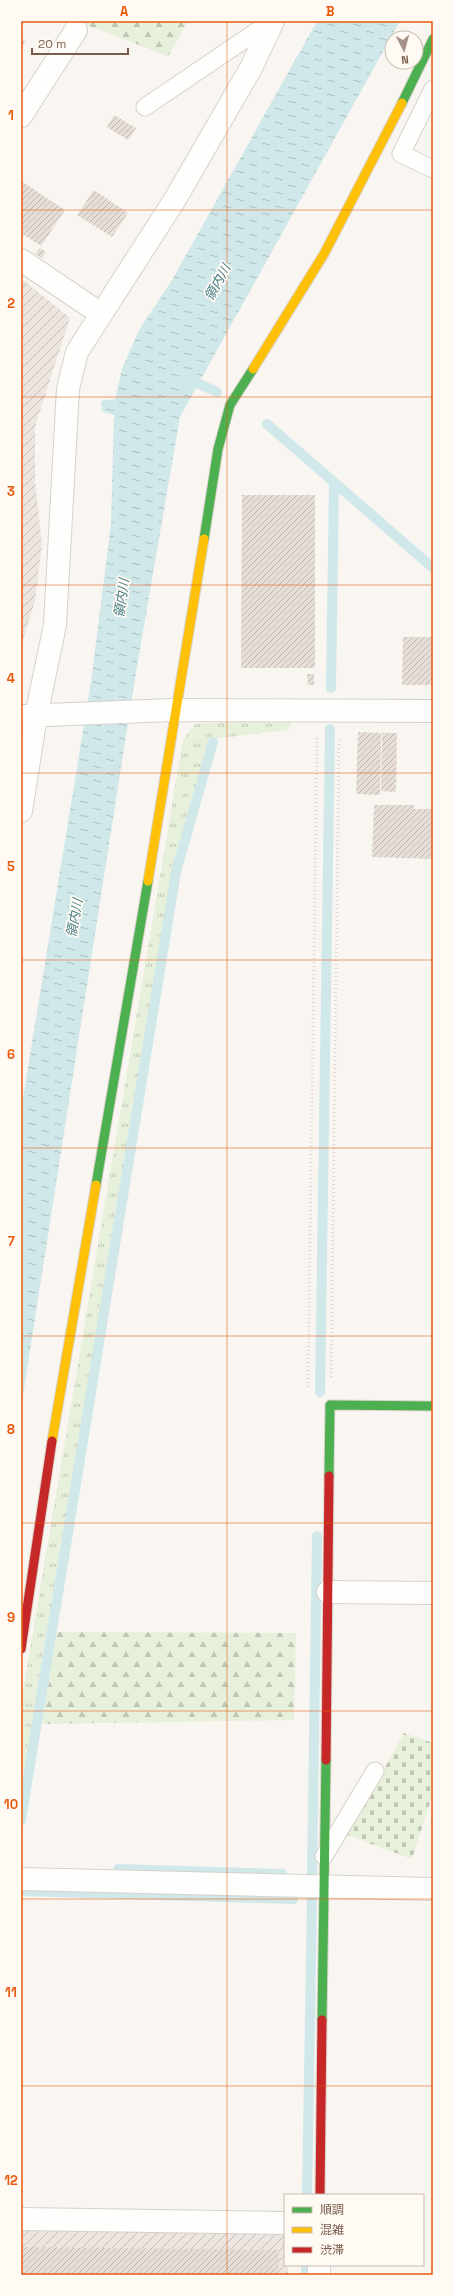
<svg xmlns="http://www.w3.org/2000/svg" width="454" height="2296" viewBox="0 0 454 2296" font-family="'Space Grotesk','Noto Sans JP',sans-serif">
	<style>
		.industrial { fill: url(#industrial-furrows) }
		.grass { fill: url(#grass-tufts) }
		.forest { fill: url(#forest-firs) }
		.cemetery { fill: url(#cemetery-stones) }
		.water { fill: url(#water-ripples) }
		.lines { fill: none; stroke-linecap: round; stroke-linejoin: round }
		.stream { stroke: #d0e8ea; stroke-width: 10 }
		.building { fill: url(#building-hatch) }
		.lane-casing { stroke: #d7d1cb; stroke-width: 19 }
		.street-casing { stroke: #d7d1cb; stroke-width: 24 }
		.fast-casing { stroke: #d9d2cb; stroke-width: 11 }
		.slow-casing { stroke: #d9d2cb; stroke-width: 11 }
		.jam-casing { stroke: #d9d2cb; stroke-width: 11 }
		.path { stroke: #dcd5d0; stroke-width: 2.5; stroke-dasharray: 1 3; stroke-linecap: butt }
		.lane { stroke: #fefefd; stroke-width: 17 }
		.street { stroke: #fefefd; stroke-width: 22 }
		.fast { stroke: #4caf50; stroke-width: 9 }
		.slow { stroke: #ffc107; stroke-width: 9 }
		.jam { stroke: #c62828; stroke-width: 9 }
		.grid { fill: none; stroke: #e8590c; stroke-width: 1; stroke-opacity: 0.55 }
		.labels { text-anchor: middle; stroke-width: 3.5; stroke-linejoin: round; paint-order: stroke }
		.water-label { font-size: 13px; font-style: italic; fill: #437c86; stroke: #fffaf3 }
		.neatline { fill: none; stroke: #e8590c; stroke-width: 1.5 }
		.grid-label { font-size: 13px; text-anchor: middle; font-weight: bold; fill: #e8590c }
	</style>
	<defs>
		<pattern id="industrial-furrows" width="10" height="10" patternUnits="userSpaceOnUse"><rect width="10" height="10" fill="#ede5e0"/><path d="M-1 1l2-2M0 10L10 0M9 11l2-2" fill="none" stroke="#c5bdb8"/></pattern>
		<pattern id="grass-tufts" width="24" height="20" patternUnits="userSpaceOnUse"><rect width="24" height="20" fill="#e7f0db"/><path d="M3 7l-1-3M5 7V3M7 7l1-3M15 17l-1-3M17 17v-4M19 17l1-3" fill="none" stroke="#c0c6b4"/></pattern>
		<pattern id="forest-firs" width="22" height="20" patternUnits="userSpaceOnUse"><rect width="22" height="20" fill="#e7f0db"/><path d="M5 1l3.5 6h-7zM16 11l3.5 6h-7z" fill="#c0c6b4"/></pattern>
		<pattern id="cemetery-stones" width="16" height="16" patternUnits="userSpaceOnUse"><rect width="16" height="16" fill="#e7f0db"/><path d="M2 7V4a2 2 0 0 1 4 0v3zM10 15v-3a2 2 0 0 1 4 0v3z" fill="#c0c6b4"/></pattern>
		<pattern id="water-ripples" width="26" height="14" patternUnits="userSpaceOnUse"><rect width="26" height="14" fill="#d0e8ea"/><path d="M2 4q2-2 4 0t4 0M15 11q2-2 4 0t4 0" fill="none" stroke="#aebfc0"/></pattern>
		<pattern id="building-hatch" width="6" height="6" patternUnits="userSpaceOnUse"><rect width="6" height="6" fill="#e6ded7"/><path d="M-1 1l2-2M0 6l6-6M5 7l2-2" fill="none" stroke="#bfb7b1"/></pattern>
	</defs>
	<rect width="100%" height="100%" fill="#f9f5f0"/>
	<path class="industrial" d="M21 278 70 318 35 427V481L42 544 35 601 21 647Z
		M21 2228 285 2232V2265H288V2275H21Z"/>
	<path class="grass" d="M292 719 288 730 212 739 174 873 21 1809V1702L183 740 195 724Z"/>
	<path class="forest" d="M76 21H188L168 56Z
		M57 1632 296 1633 294 1720 42 1724Z"/>
	<path class="cemetery" d="M404 1733 433 1743V1793L412 1859 347 1835Z"/>
	<path class="water" d="M317 21H400L180 417 135 678 21 1408V1110L91 682 111 524 114 415 102 411 101 401 115 399 122 369 139 330 172 280Z"/>
	<g class="lines">
		<path class="stream" d="M186 378 217 392
			M267 424 433 568
			M331 688 334 482
			M320 1392 330 729
			M21 1820 176 872 213 742
			M118 1869 282 1874
			M312 1876 317 1536
			M21 1891 293 1899
			M307 2195 312 1897
			M306 2275V2265"/>
	</g>
	<path class="building" d="M21 38 25 40 21 52Z
		M114 115 136 128 128 140 107 127Z
		M21 181 65 210 41 246 21 233Z
		M94 190 128 213 112 237 77 215Z
		M40 248 46 252 42 258 35 254Z
		M242 495H315V668H241Z
		M403 637H433V685H402Z
		M307 674H314V685H308Z
		M358 732 381 733 380 795 356 794Z
		M382 733H397L396 792 381 791Z
		M374 805H414V809H433V859L372 857Z
		M21 2247 279 2250 278 2275H21Z"/>
	<g class="lines">
		<g class="lane-casing">
			<path id="lane" d="M433 89 401 154 433 169
				M145 107 272 21
				M324 1856 375 1771"/>
		</g>
		<g class="street-casing">
			<path id="street" d="M21 116 76 30
				M21 260 101 314
				M22 716 172 710 433 711
				M21 811 36 716 55 625 68 389 77 352 174 201 251 68 273 21
				M328 1592 433 1593
				M21 1879 433 1889
				M21 2219 285 2223
				M319 2275V2265"/>
		</g>
		<g class="fast-casing">
			<path id="fast" d="M402 103 433 39
				M204 539 218 449 230 405 253 369
				M96 1185 148 881
				M329 1476 330 1405 433 1406
				M322 2020 326 1760"/>
		</g>
		<g class="slow-casing">
			<path id="slow" d="M253 369 324 254 402 103
				M148 881 204 539
				M52 1441 96 1185"/>
		</g>
		<g class="jam-casing">
			<path id="jam" d="M21 1649 52 1441
				M326 1760 329 1476
				M320 2195 322 2020"/>
		</g>
		<path class="path" d="M331 1377 339 738
			M308 1387 317 738"/>
		<use href="#lane" class="lane"/>
		<use href="#street" class="street"/>
		<use href="#fast" class="fast"/>
		<use href="#slow" class="slow"/>
		<use href="#jam" class="jam"/>
	</g>
	<path class="grid" d="M227 21V2275M21 210H433M21 397H433M21 585H433M21 773H433M21 960H433M21 1148H433M21 1336H433M21 1523H433M21 1711H433M21 1899H433M21 2086H433"/>
	<g class="labels">
		<g class="water-label">
			<text transform="translate(217 282) rotate(-61)" y="5">領内川</text>
			<text transform="translate(121 598) rotate(-82)" y="5">領内川</text>
			<text transform="translate(74 918) rotate(-80)" y="5">領内川</text>
		</g>
	</g>
	<rect width="454" height="2296" fill="none" stroke="#fffaf3" stroke-width="44"/>
	<rect x="284" y="2194" width="140" height="72" fill="#fffaf3" stroke="#cabbb1"/>
	<rect x="292" y="2207" width="20" height="6" fill="#4caf50" stroke="#cabbb1"/>
	<text x="320" y="2214" font-size="12" fill="#7a5c4d">順調</text>
	<rect x="292" y="2227" width="20" height="6" fill="#ffc107" stroke="#cabbb1"/>
	<text x="320" y="2234" font-size="12" fill="#7a5c4d">混雑</text>
	<rect x="292" y="2247" width="20" height="6" fill="#c62828" stroke="#cabbb1"/>
	<text x="320" y="2254" font-size="12" fill="#7a5c4d">渋滞</text>
	<g transform="translate(404 50) rotate(174)"><circle r="19" fill="#fffaf3" stroke="#cabbb1"/>
	<path d="M0-3L7 15L0 10L-7 15Z" fill="#a69286"/>
	<text y="-6" font-size="11" font-weight="bold" text-anchor="middle" fill="#7a5c4d">N</text>
	</g>
	<path d="M32 48v6h96v-6" fill="none" stroke="#7a5c4d" stroke-width="2"/>
	<text x="38" y="48" font-size="12" fill="#7a5c4d" stroke="#fffaf3" stroke-width="3" paint-order="stroke">20 m</text>
	<rect x="22" y="22" width="410" height="2252" class="neatline"/>
	<g class="grid-label">
		<text x="124" y="16">A</text>
		<text x="330" y="16">B</text>
		<text x="11" y="120">1</text>
		<text x="11" y="308">2</text>
		<text x="11" y="496">3</text>
		<text x="11" y="683">4</text>
		<text x="11" y="871">5</text>
		<text x="11" y="1059">6</text>
		<text x="11" y="1246">7</text>
		<text x="11" y="1434">8</text>
		<text x="11" y="1622">9</text>
		<text x="11" y="1809">10</text>
		<text x="11" y="1997">11</text>
		<text x="11" y="2185">12</text>
	</g>
</svg>
